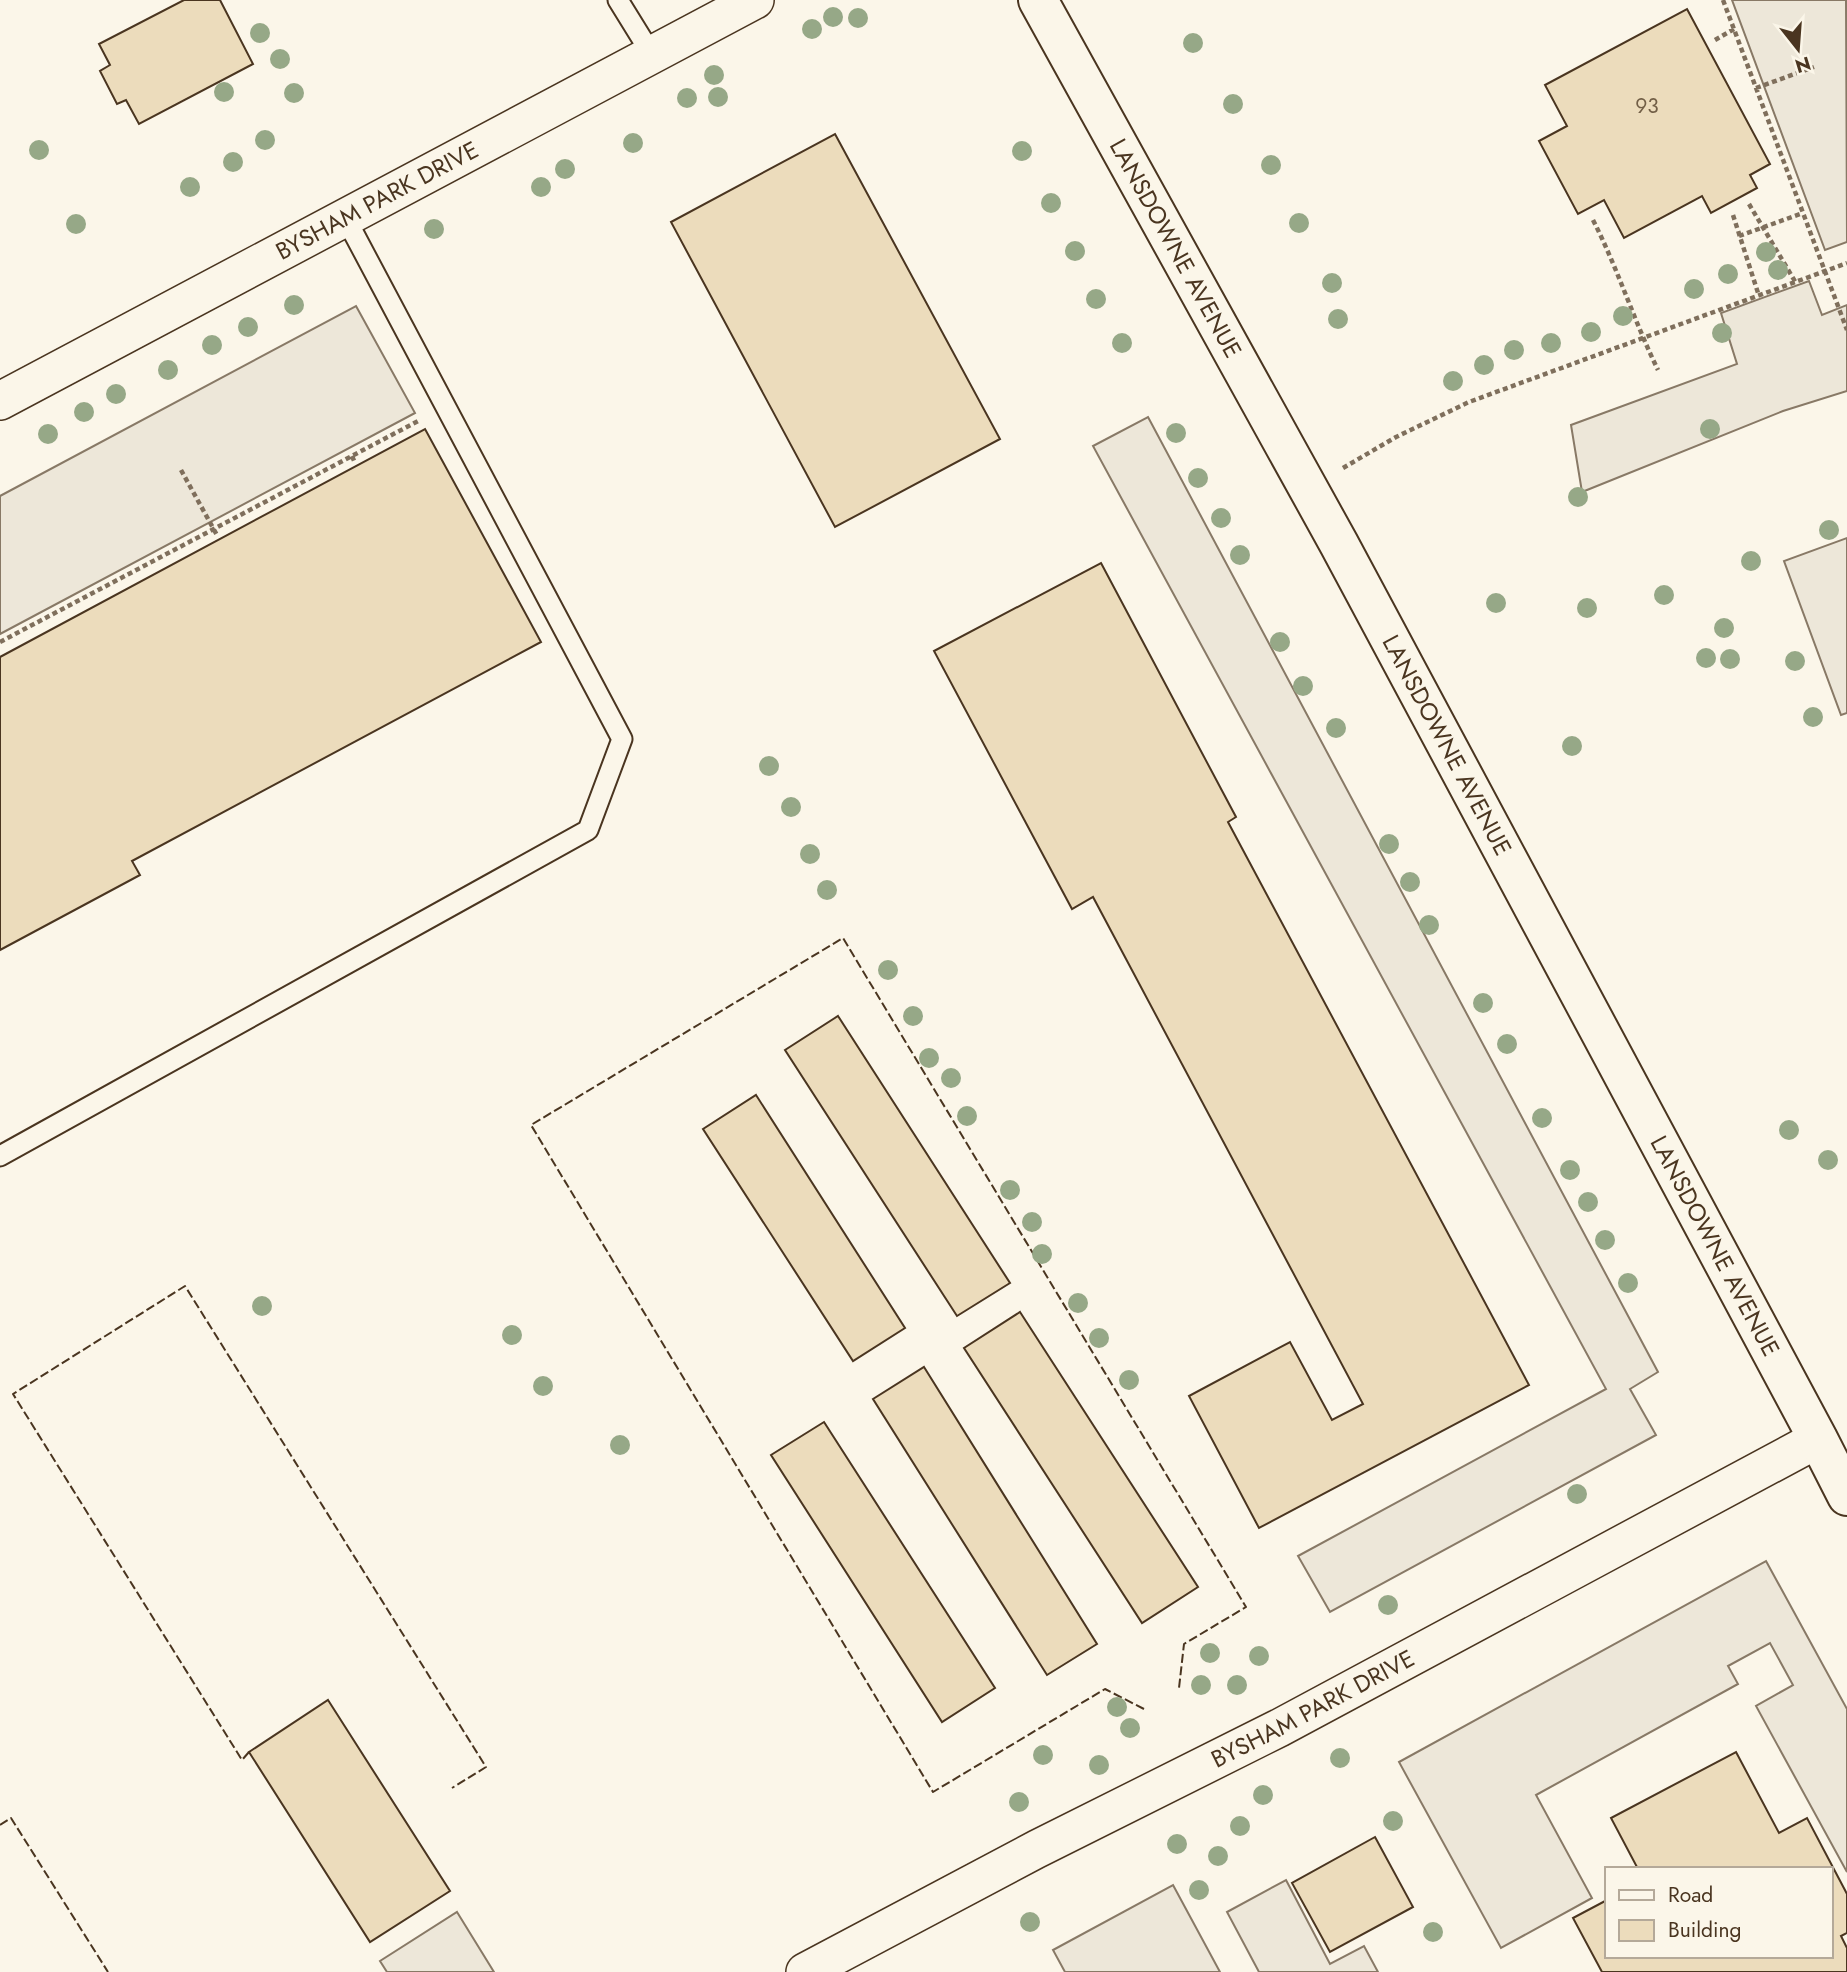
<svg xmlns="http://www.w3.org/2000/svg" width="1847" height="1972" viewBox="0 0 1847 1972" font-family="Jost,sans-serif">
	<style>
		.parking { fill: #ede7d9; stroke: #887966; stroke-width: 2 }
		.building { fill: #ecdcbc; stroke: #4a3520; stroke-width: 2 }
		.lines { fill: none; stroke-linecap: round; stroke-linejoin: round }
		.lane-casing { stroke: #4a3520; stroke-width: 23 }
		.street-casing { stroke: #4a3520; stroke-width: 40 }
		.secondary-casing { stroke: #4a3520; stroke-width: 42 }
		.path { stroke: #7f6f5c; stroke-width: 4.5; stroke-dasharray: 5 3.5; stroke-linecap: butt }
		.lane { stroke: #fbf6e9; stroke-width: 19 }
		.street { stroke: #fbf6e9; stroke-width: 37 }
		.secondary { stroke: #fbf6e9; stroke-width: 38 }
		.fence { stroke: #4a3520; stroke-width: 2; stroke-dasharray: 9 3.5; stroke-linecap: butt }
		.tree { fill: #96a887 }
		.labels { text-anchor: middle; stroke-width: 5; stroke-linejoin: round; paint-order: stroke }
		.number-label { font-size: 21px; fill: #725f47 }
		.street-label { font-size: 24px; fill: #4a3520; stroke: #fbf6e9 }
	</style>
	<rect width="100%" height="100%" fill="#fbf6e9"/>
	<path class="parking" d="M1732 0H1846L1847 242 1825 250Z
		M1809 281 1822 315 1847 305V391L1783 411 1582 492 1571 425 1737 364 1721 313Z
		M356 306 415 413 0 634V496Z
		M1148 417 1658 1372 1630 1389 1656 1435 1330 1612 1298 1556 1606 1389 1093 446Z
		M1847 538V713L1841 715 1784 561Z
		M1766 1561 1847 1709V1872L1756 1706 1793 1685 1770 1643 1728 1666 1738 1684 1536 1795 1592 1898 1501 1948 1399 1762Z
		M1286 1880 1330 1964 1364 1946 1378 1972H1259L1227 1912Z
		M1173 1885 1220 1972H1065L1053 1950Z
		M457 1912 494 1972H387L380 1961Z"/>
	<path class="building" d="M184 0H220L253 64 139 124 126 100 117 104 100 71 110 65 99 44Z
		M1687 9 1770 164 1750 175 1757 188 1711 213 1702 196 1624 238 1604 200 1578 214 1539 141 1567 126 1545 85Z
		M835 134 1000 439 835 527 671 222Z
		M425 429 541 642 132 861 140 875 0 950V657Z
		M1101 563 1236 817 1228 822 1529 1385 1259 1528 1189 1396 1290 1342 1332 1420 1363 1404 1093 897 1072 909 934 651Z
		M838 1016 1010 1283 957 1316 785 1050Z
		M756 1095 905 1328 853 1361 703 1129Z
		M1020 1312 1198 1587 1142 1623 964 1348Z
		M924 1367 1097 1644 1047 1675 873 1399Z
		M824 1422 995 1688 942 1722 771 1455Z
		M328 1700 450 1891 370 1942 249 1752Z
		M1736 1752 1779 1833 1807 1818 1847 1894V1933L1841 1936 1847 1948V1972H1602L1573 1918 1607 1900V1956H1831V1869H1638L1611 1818Z
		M1375 1837 1413 1907 1330 1952 1292 1883Z"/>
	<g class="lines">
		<g class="lane-casing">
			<path id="lane" d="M618 0 652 55
				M0 1156 588 830 622 739 345 217"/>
		</g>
		<g class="street-casing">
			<g id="street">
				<path id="s1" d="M0 401 755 0"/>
				<path id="s2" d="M805 1972 1037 1849 1279 1728 1818 1439"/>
			</g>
		</g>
		<g class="secondary-casing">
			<g id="secondary">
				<path id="s3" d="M1038 0 1339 544 1818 1439 1847 1496"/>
			</g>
		</g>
		<path class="path" d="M1723 0 1847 330
			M1715 40 1734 29
			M1756 88 1814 67
			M1749 204 1796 283
			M1733 215 1759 296
			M1593 220C1618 269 1634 321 1658 370
			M1739 236 1803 213
			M352 456 355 463
			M1343 468 1396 437 1469 402 1847 263
			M181 470 218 537
			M0 642 420 420"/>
		<use href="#lane" class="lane"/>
		<use href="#street" class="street"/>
		<use href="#secondary" class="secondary"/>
		<path class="fence" d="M1144 1709 1105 1689 933 1792 531 1125 843 938 1246 1607 1184 1644 1179 1688
			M249 1752 242 1760 13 1394 185 1286 486 1767 452 1788
			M0 1825 11 1818 108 1972"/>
	</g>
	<g class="tree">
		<circle cx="833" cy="17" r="10"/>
		<circle cx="858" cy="18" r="10"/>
		<circle cx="812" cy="29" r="10"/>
		<circle cx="260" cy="33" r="10"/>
		<circle cx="1193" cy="43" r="10"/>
		<circle cx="280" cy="59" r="10"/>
		<circle cx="714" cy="75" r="10"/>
		<circle cx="224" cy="92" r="10"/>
		<circle cx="294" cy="93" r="10"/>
		<circle cx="718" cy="97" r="10"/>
		<circle cx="687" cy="98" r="10"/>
		<circle cx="1233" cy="104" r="10"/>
		<circle cx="265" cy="140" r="10"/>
		<circle cx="633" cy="143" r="10"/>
		<circle cx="39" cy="150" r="10"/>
		<circle cx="1022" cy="151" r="10"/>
		<circle cx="233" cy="162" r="10"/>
		<circle cx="1271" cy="165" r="10"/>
		<circle cx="565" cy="169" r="10"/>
		<circle cx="190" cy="187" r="10"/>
		<circle cx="541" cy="187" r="10"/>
		<circle cx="1051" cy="203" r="10"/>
		<circle cx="1299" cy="223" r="10"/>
		<circle cx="76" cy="224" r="10"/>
		<circle cx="434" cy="229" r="10"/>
		<circle cx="1075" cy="251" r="10"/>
		<circle cx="1766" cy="252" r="10"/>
		<circle cx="1778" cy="270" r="10"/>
		<circle cx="1728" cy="274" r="10"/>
		<circle cx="1332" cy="283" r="10"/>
		<circle cx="1694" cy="289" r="10"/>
		<circle cx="1096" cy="299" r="10"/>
		<circle cx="294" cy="305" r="10"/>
		<circle cx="1623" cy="316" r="10"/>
		<circle cx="1338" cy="319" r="10"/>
		<circle cx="248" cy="327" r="10"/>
		<circle cx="1591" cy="332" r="10"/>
		<circle cx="1722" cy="333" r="10"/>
		<circle cx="1122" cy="343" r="10"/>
		<circle cx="1551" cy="343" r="10"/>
		<circle cx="212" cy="345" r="10"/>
		<circle cx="1514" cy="350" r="10"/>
		<circle cx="1484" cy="365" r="10"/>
		<circle cx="168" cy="370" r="10"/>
		<circle cx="1453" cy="381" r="10"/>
		<circle cx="116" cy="394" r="10"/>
		<circle cx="84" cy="412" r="10"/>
		<circle cx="1710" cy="429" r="10"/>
		<circle cx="1176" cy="433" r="10"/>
		<circle cx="48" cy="434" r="10"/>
		<circle cx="1198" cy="478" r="10"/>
		<circle cx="1578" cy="497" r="10"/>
		<circle cx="1221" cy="518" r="10"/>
		<circle cx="1829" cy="530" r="10"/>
		<circle cx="1240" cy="555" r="10"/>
		<circle cx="1751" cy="561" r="10"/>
		<circle cx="1664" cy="595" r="10"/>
		<circle cx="1496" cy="603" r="10"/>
		<circle cx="1587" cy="608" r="10"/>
		<circle cx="1724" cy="628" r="10"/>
		<circle cx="1280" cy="642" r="10"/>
		<circle cx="1706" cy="658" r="10"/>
		<circle cx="1730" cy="659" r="10"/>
		<circle cx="1795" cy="661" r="10"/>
		<circle cx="1303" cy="686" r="10"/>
		<circle cx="1813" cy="717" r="10"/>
		<circle cx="1336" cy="728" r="10"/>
		<circle cx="1572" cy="746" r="10"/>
		<circle cx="769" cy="766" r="10"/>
		<circle cx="791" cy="807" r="10"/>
		<circle cx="1389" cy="844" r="10"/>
		<circle cx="810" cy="854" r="10"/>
		<circle cx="1410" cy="882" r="10"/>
		<circle cx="827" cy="890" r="10"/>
		<circle cx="1429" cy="925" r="10"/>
		<circle cx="888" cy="970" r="10"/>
		<circle cx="1483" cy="1003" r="10"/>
		<circle cx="913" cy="1016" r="10"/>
		<circle cx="1507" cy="1044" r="10"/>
		<circle cx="929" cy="1058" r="10"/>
		<circle cx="951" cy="1078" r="10"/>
		<circle cx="967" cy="1116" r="10"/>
		<circle cx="1542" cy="1118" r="10"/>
		<circle cx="1789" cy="1130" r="10"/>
		<circle cx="1828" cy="1160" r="10"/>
		<circle cx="1570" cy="1170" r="10"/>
		<circle cx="1010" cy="1190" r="10"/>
		<circle cx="1588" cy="1202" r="10"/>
		<circle cx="1032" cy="1222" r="10"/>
		<circle cx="1605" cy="1240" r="10"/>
		<circle cx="1042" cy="1254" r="10"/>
		<circle cx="1628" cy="1283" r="10"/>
		<circle cx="1078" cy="1303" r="10"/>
		<circle cx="262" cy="1306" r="10"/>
		<circle cx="512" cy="1335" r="10"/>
		<circle cx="1099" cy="1338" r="10"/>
		<circle cx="1129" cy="1380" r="10"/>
		<circle cx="543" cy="1386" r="10"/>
		<circle cx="620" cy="1445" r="10"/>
		<circle cx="1577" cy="1494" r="10"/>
		<circle cx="1388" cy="1605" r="10"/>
		<circle cx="1210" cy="1653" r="10"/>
		<circle cx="1259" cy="1656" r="10"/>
		<circle cx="1201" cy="1685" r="10"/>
		<circle cx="1237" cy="1685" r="10"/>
		<circle cx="1117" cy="1707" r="10"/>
		<circle cx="1130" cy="1728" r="10"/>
		<circle cx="1043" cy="1755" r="10"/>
		<circle cx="1340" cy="1758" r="10"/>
		<circle cx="1099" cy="1765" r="10"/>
		<circle cx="1263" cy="1795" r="10"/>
		<circle cx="1019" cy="1802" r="10"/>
		<circle cx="1393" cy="1821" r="10"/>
		<circle cx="1240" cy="1826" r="10"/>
		<circle cx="1177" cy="1844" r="10"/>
		<circle cx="1218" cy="1856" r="10"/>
		<circle cx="1199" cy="1890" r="10"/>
		<circle cx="1030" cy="1922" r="10"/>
		<circle cx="1433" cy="1932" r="10"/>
	</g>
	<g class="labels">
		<g class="number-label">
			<text x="1647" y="113">93</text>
		</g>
		<g class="street-label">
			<text dy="8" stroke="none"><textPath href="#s1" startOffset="427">BYSHAM PARK DRIVE</textPath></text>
			<text dy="8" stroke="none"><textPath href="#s3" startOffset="284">LANSDOWNE AVENUE</textPath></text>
			<text dy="8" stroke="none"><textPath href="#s3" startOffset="850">LANSDOWNE AVENUE</textPath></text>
			<text dy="8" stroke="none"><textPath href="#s3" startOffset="1418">LANSDOWNE AVENUE</textPath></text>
			<text dy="8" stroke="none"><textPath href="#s2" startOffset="572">BYSHAM PARK DRIVE</textPath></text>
		</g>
	</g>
	<rect x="1605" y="1867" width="228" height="91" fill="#fbf6e9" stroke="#b4a999" stroke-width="2"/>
	<rect x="1619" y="1890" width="35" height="10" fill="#fbf6e9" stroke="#b4a999" stroke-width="2"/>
	<text x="1668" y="1902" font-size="21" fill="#4a3520">Road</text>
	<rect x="1619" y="1920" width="35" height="21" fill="#ecdcbc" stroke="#b4a999" stroke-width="2"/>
	<text x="1668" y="1937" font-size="21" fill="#4a3520">Building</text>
	<g transform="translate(1798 49) rotate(163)" stroke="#fbf6e9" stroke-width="5" paint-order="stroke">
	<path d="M0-5L12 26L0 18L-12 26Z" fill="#4a3520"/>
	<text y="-10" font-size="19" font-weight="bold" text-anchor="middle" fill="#4a3520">N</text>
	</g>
</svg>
